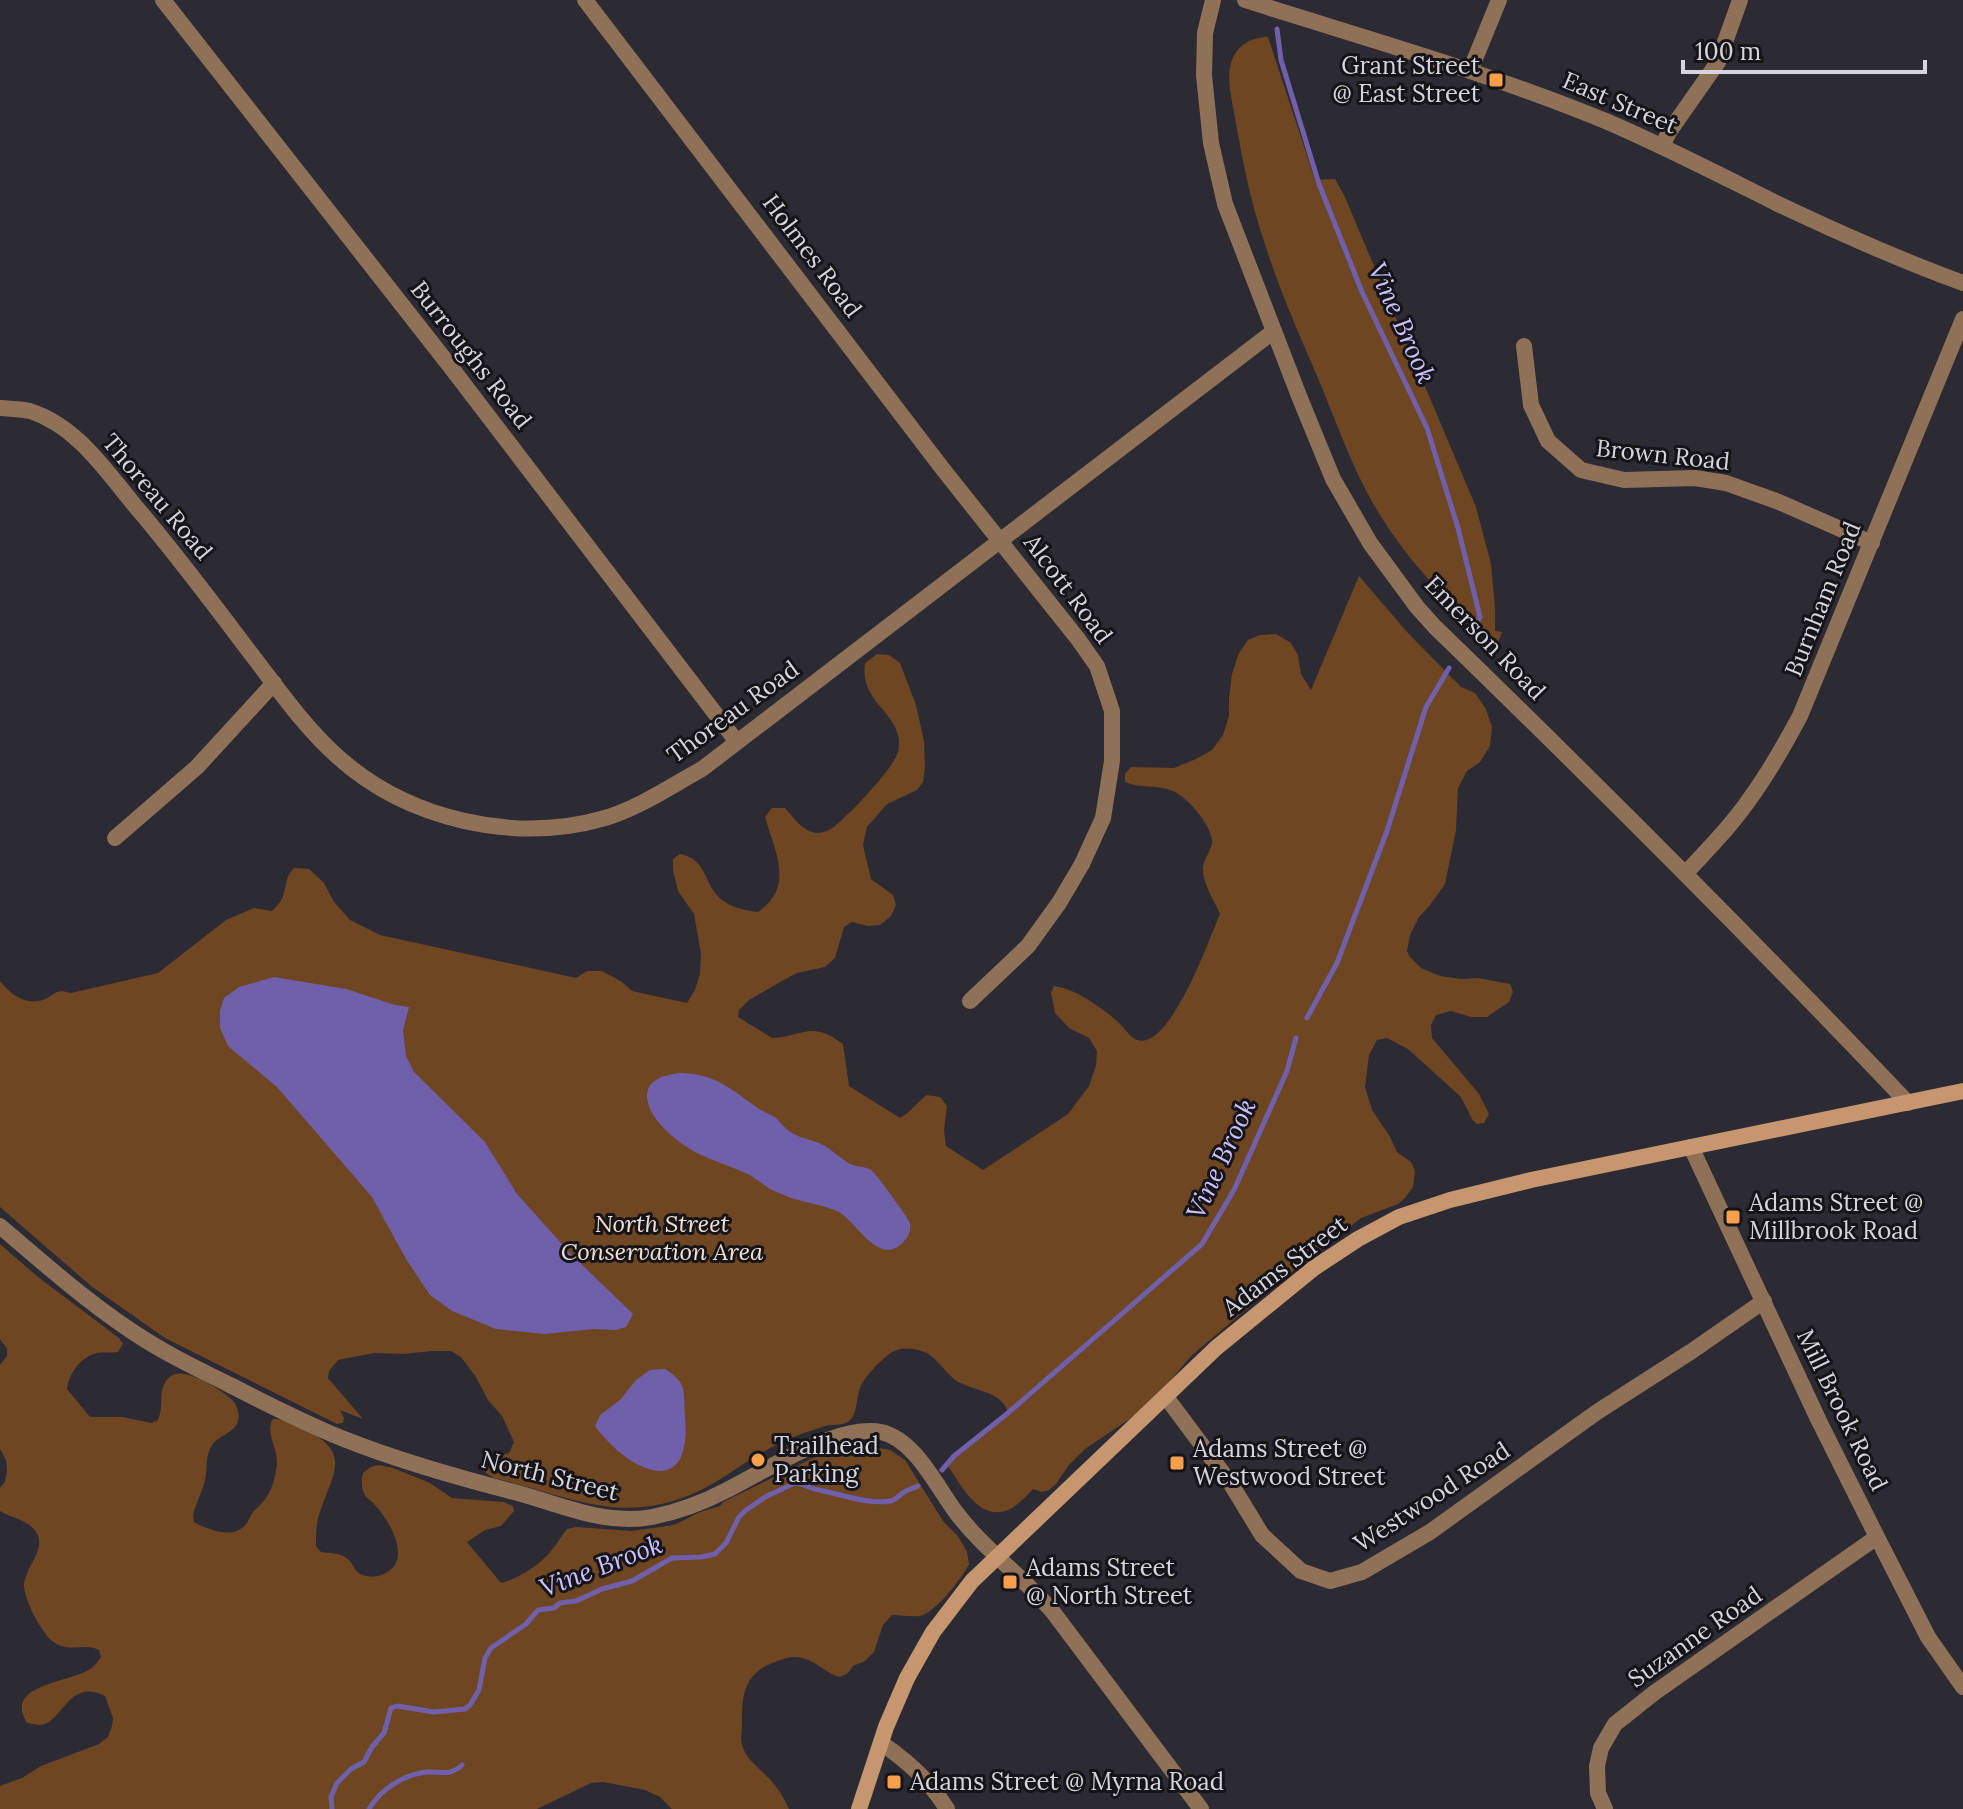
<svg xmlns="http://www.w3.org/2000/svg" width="1963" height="1809" viewBox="0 0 1963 1809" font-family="Lora,serif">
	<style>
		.green { fill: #6e4621 }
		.water { fill: #7060ab }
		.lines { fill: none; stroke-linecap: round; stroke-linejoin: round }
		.stream { stroke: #7060ab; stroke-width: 5 }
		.minor { stroke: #8f7158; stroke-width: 16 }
		.tertiary { stroke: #8f7158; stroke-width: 16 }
		.secondary { stroke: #c6976f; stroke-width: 16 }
		.poi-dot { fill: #f9a04c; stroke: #151418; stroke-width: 3 }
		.labels { text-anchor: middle; stroke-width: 6; stroke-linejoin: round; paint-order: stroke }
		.poi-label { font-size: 24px; fill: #d6d5db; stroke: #151418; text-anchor: start }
		.street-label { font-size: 24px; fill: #d6d5db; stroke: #151418 }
		.park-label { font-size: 24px; font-style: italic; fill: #f2dfd0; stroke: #151418 }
		.water-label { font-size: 26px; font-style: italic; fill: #cbc0ff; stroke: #151418 }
	</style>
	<rect width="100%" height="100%" fill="#2c2b34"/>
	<path class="green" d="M1268 37 1315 180 1335 179 1344 195 1476 507 1491 564 1495 609V631L1502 632 1496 649C1451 604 1406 561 1374 505 1352 467 1337 424 1320 383 1300 336 1279 290 1264 241 1251 203 1243 163 1236 123 1233 105 1226 80 1231 63 1236 46 1251 37 1268 37Z
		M1359 576 1407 632 1461 687 1475 693 1486 709 1492 727 1490 746 1480 762 1467 771 1458 788 1456 830 1445 884 1430 905 1419 917 1410 935 1407 951 1410 957 1421 968 1440 976 1461 979 1478 978 1510 984 1513 992 1509 1002 1487 1017H1471L1451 1011 1436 1015 1431 1025 1432 1038 1479 1094 1489 1114 1484 1123 1477 1124 1472 1119 1461 1097 1408 1049 1387 1038 1377 1040 1369 1055 1365 1087 1372 1110 1389 1135 1397 1152 1411 1162 1415 1171 1413 1187 1405 1198 1398 1204 1361 1218 1280 1281 1192 1355 1158 1395 1137 1414 1085 1449 1069 1465 1056 1484 1049 1490 1042 1492 1033 1489C1026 1496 1018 1506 1008 1510 978 1522 960 1483 946 1463L1008 1412C1001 1391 975 1391 958 1382 946 1374 939 1360 927 1353 919 1349 906 1347 897 1350 886 1353 864 1377 860 1388 856 1399 858 1415 848 1422 841 1426 832 1424 825 1426 807 1432 790 1437 774 1446 748 1459 726 1478 701 1490 622 1528 571 1496 494 1478L486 1473 485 1467 496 1457 509 1453 514 1442 502 1416 488 1400 476 1377 461 1357 451 1351H431L404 1354 374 1353 338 1360 329 1371 328 1378 363 1419 340 1410 344 1418 343 1423 337 1424 165 1338 91 1286 0 1207V981C11 995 28 1008 47 998 58 992 57 989 71 993L158 973 226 920 254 908 272 911C277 906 282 901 284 893 287 882 286 876 294 868L309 869 324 883 334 902 350 920 380 935 576 978 587 971H602L622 982 632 991 687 1003 695 990 700 974 701 954 694 914 678 891 673 870V859L680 854C708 859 703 885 722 900 733 908 744 910 758 912 795 887 775 852 765 817L772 808H785C794 818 803 832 818 833 824 833 830 830 835 826 850 814 893 769 898 752 899 750 899 741 899 739 893 708 860 701 865 663L877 654 889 655 900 663 916 705 924 741 925 767 923 782 917 790 887 804 867 827 863 845 871 879 893 895 896 905 891 916 880 925 868 926 852 922 844 927 835 958 825 967 797 973 780 982 749 1000 739 1010 738 1017 772 1038C805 1036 811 1020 843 1044L849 1086 900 1118C910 1113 918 1101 927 1095L940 1097 947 1106 944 1130 946 1146 983 1170 1068 1114 1089 1086 1096 1066 1097 1051 1089 1038 1069 1028 1055 1013 1051 993 1054 986C1076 989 1101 1007 1118 1022 1123 1026 1129 1036 1135 1039 1169 1056 1210 936 1220 914 1214 899 1202 884 1203 867 1204 859 1210 852 1212 844 1214 827 1188 798 1173 791 1158 784 1140 789 1125 782V774L1131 767 1174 768 1196 759 1212 750 1223 735 1229 716V698L1232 674 1239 653 1248 640 1260 635 1276 634 1291 643 1298 655 1301 674 1311 690Z
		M0 1244 38 1277 119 1338 123 1344 118 1352C112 1353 103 1352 97 1353 80 1357 69 1374 67 1389L90 1417H123L151 1423 157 1421C166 1408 155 1388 171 1376 184 1366 220 1389 231 1399 237 1404 240 1413 238 1421 235 1433 219 1435 212 1445 206 1455 207 1464 206 1475 204 1489 196 1502 193 1516L194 1522C206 1529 230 1538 242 1528 248 1524 249 1518 253 1512 256 1508 259 1507 262 1503 272 1492 276 1476 277 1462 277 1447 265 1431 273 1419 284 1418 297 1425 308 1431 351 1454 333 1473 321 1509 316 1521 316 1533 316 1546L321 1552C329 1553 339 1553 345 1557 355 1563 353 1574 367 1576 375 1578 384 1575 390 1570 410 1555 388 1519 375 1505 373 1502 369 1500 366 1497 361 1490 361 1481 363 1473L371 1467 379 1465 393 1468 430 1483 452 1498 504 1502 513 1506 514 1511 501 1526 485 1530 467 1542 501 1583C518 1579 541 1564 551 1551 557 1544 561 1536 567 1529L576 1527 631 1531 674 1525 700 1512 720 1506 723 1502 815 1457 825 1453 844 1451 860 1444 890 1450 905 1460 943 1521 958 1536 967 1552 969 1564C963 1577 934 1615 919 1616 911 1617 901 1615 892 1615L883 1625 874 1652 865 1661 853 1666 847 1674 839 1677C824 1672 811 1656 794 1657 787 1657 777 1661 770 1664 742 1676 742 1699 742 1726 742 1732 740 1739 742 1745 747 1762 763 1770 773 1783 780 1791 785 1800 789 1809H672L660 1797 645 1790 603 1782 591 1783 537 1809H0V1786L22 1778 41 1766 99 1744 108 1737 112 1726 113 1718 105 1696C68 1677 63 1723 40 1725 37 1725 30 1723 27 1723 2 1683 74 1683 93 1667 95 1665 99 1660 101 1657L99 1650C83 1642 69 1654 52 1641 41 1631 25 1602 24 1586 24 1567 51 1546 33 1528 25 1520 10 1517 0 1511V1488L5 1482 7 1470 6 1460 0 1449V1365L7 1356V1349L0 1339Z"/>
	<path class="water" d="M274 977 346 989 395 1005 409 1007 403 1030 406 1056 414 1072 485 1142 517 1194 571 1254 633 1314 626 1327 616 1330 593 1329 545 1334 496 1329 452 1311 430 1295 406 1259 372 1197 277 1087 228 1046 220 1028V1011L224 998 239 987Z
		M679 1073C712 1073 729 1087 755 1106 761 1111 769 1113 776 1118 782 1124 786 1130 794 1134 803 1139 814 1140 823 1145 832 1150 839 1157 848 1163 855 1167 864 1166 871 1170 875 1172 909 1219 910 1223 911 1229 909 1236 905 1240 879 1271 856 1219 837 1211 818 1203 797 1202 779 1193 768 1189 758 1180 748 1174 731 1166 713 1161 697 1153 679 1144 646 1118 647 1095 648 1079 665 1075 679 1073Z
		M665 1369C688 1384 683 1390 685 1416 693 1504 627 1470 595 1426L600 1415 620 1400 636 1380 650 1370Z"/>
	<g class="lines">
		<path class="stream" d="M1277 29 1281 60 1319 184 1362 292 1427 428 1458 528 1480 617 1470 634
			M1307 1018 1337 963 1387 831 1426 707 1449 668
			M942 1470 954 1456 1008 1413 1202 1244 1234 1190 1287 1071 1296 1038
			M332 1809 331 1797 337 1783 351 1769 364 1762 372 1747 384 1733 391 1708 397 1706 434 1712 465 1709 470 1705 479 1690 485 1658 491 1648 526 1624 538 1610 554 1608 560 1603 576 1601 602 1589 632 1581 672 1558 701 1557 715 1554 726 1543 739 1517 746 1510 767 1496 795 1483C804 1483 810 1489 819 1490 840 1494 869 1505 890 1501 897 1500 899 1494 906 1491 910 1489 914 1488 918 1486
			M369 1809C381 1789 403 1775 426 1772 442 1771 449 1777 462 1765"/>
		<path class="minor" d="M163 0 453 370 737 742
			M585 0 942 468 1078 639 1097 666 1112 711V761L1103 818 1082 864 1059 903 1028 946 970 1001
			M1213 0 1205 33 1204 75 1211 143 1225 204 1299 396 1333 479 1370 543 1417 607 1435 627C1596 783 1754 941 1908 1103
			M1662 146 1669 132 1718 62 1740 0
			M1524 346 1531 405 1548 441 1581 470 1624 480 1695 478 1726 483 1779 502 1872 543
			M0 408C10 409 21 409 30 411 77 426 106 471 136 507 177 555 214 605 252 655 279 690 305 728 338 757 408 820 515 844 605 818 639 808 671 786 702 769L1274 331
			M115 838 197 767 274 683
			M1685 874C1708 849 1732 825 1751 797 1770 771 1785 744 1800 716L1963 319
			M1691 1147 1819 1421 1877 1537 1928 1637 1963 1687
			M1166 1397 1231 1484 1262 1535 1301 1571 1330 1581 1362 1572 1430 1532 1597 1412 1692 1351 1764 1301
			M881 1743C908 1761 930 1781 947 1809
			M1605 1809 1598 1793 1597 1766 1601 1748 1615 1724 1654 1693 1877 1537"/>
		<path class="tertiary" d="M1245 0C1367 39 1490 73 1608 122 1666 147 1722 176 1778 204 1839 233 1900 260 1963 283
			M1470 71 1499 0
			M0 1226C42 1262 84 1299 130 1330 162 1352 198 1369 232 1386 269 1405 306 1424 344 1439 399 1461 456 1477 514 1492 560 1504 604 1526 652 1517 678 1512 704 1502 727 1490 765 1471 839 1423 881 1432 914 1439 936 1485 955 1511 983 1549 1023 1576 1053 1612L1201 1809"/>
		<path class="secondary" d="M859 1809 886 1727 907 1678 933 1632 972 1581 1216 1348 1314 1268 1358 1239 1399 1217 1450 1200 1531 1180 1963 1091"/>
	</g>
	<g class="poi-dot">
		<rect x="1488" y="72" width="16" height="16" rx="4"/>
		<rect x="1725" y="1209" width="16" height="16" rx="4"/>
		<circle cx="758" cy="1460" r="8"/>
		<rect x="1169" y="1455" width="16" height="16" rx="4"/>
		<rect x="1002" y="1574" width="16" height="16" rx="4"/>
		<rect x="886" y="1774" width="16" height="16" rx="4"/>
	</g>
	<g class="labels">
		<g class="poi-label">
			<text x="1480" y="74" text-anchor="end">Grant Street<tspan x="1480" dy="28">@ East Street</tspan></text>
			<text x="1749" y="1211">Adams Street @<tspan x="1749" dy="28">Millbrook Road</tspan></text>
			<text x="774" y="1454">Trailhead<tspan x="774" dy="28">Parking</tspan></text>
			<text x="1193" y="1457">Adams Street @<tspan x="1193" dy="28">Westwood Street</tspan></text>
			<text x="1026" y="1576">Adams Street<tspan x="1026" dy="28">@ North Street</tspan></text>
			<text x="910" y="1790">Adams Street @ Myrna Road</text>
		</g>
		<g class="street-label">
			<text transform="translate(1620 103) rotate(23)" y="8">East Street</text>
			<text transform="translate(812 256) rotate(53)" y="8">Holmes Road</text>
			<text transform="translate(471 355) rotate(52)" y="8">Burroughs Road</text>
			<text transform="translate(1663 455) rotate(6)" y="8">Brown Road</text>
			<text transform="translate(157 497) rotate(50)" y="8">Thoreau Road</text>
			<text transform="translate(1068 589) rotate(53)" y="8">Alcott Road</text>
			<text transform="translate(1823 599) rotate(-68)" y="8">Burnham Road</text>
			<text transform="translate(1485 638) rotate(46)" y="8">Emerson Road</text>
			<text transform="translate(733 712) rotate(-36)" y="8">Thoreau Road</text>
			<text transform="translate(1285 1266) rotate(-37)" y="8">Adams Street</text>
			<text transform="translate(1842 1410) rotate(64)" y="8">Mill Brook Road</text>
			<text transform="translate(550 1476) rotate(14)" y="8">North Street</text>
			<text transform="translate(1432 1497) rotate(-33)" y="8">Westwood Road</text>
			<text transform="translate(1695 1637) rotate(-35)" y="8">Suzanne Road</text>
		</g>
		<g class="park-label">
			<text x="662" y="1232">North Street<tspan x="662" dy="28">Conservation Area</tspan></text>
		</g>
		<g class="water-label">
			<text transform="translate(1402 323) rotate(66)" y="9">Vine Brook</text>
			<text transform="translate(1221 1159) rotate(-65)" y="9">Vine Brook</text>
			<text transform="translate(601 1566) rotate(-21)" y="9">Vine Brook</text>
		</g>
	</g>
	<path d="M1683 60v12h242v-12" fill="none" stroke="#d6d5db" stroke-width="4"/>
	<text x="1695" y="60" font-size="24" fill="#d6d5db" stroke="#151418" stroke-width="6" paint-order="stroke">100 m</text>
</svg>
